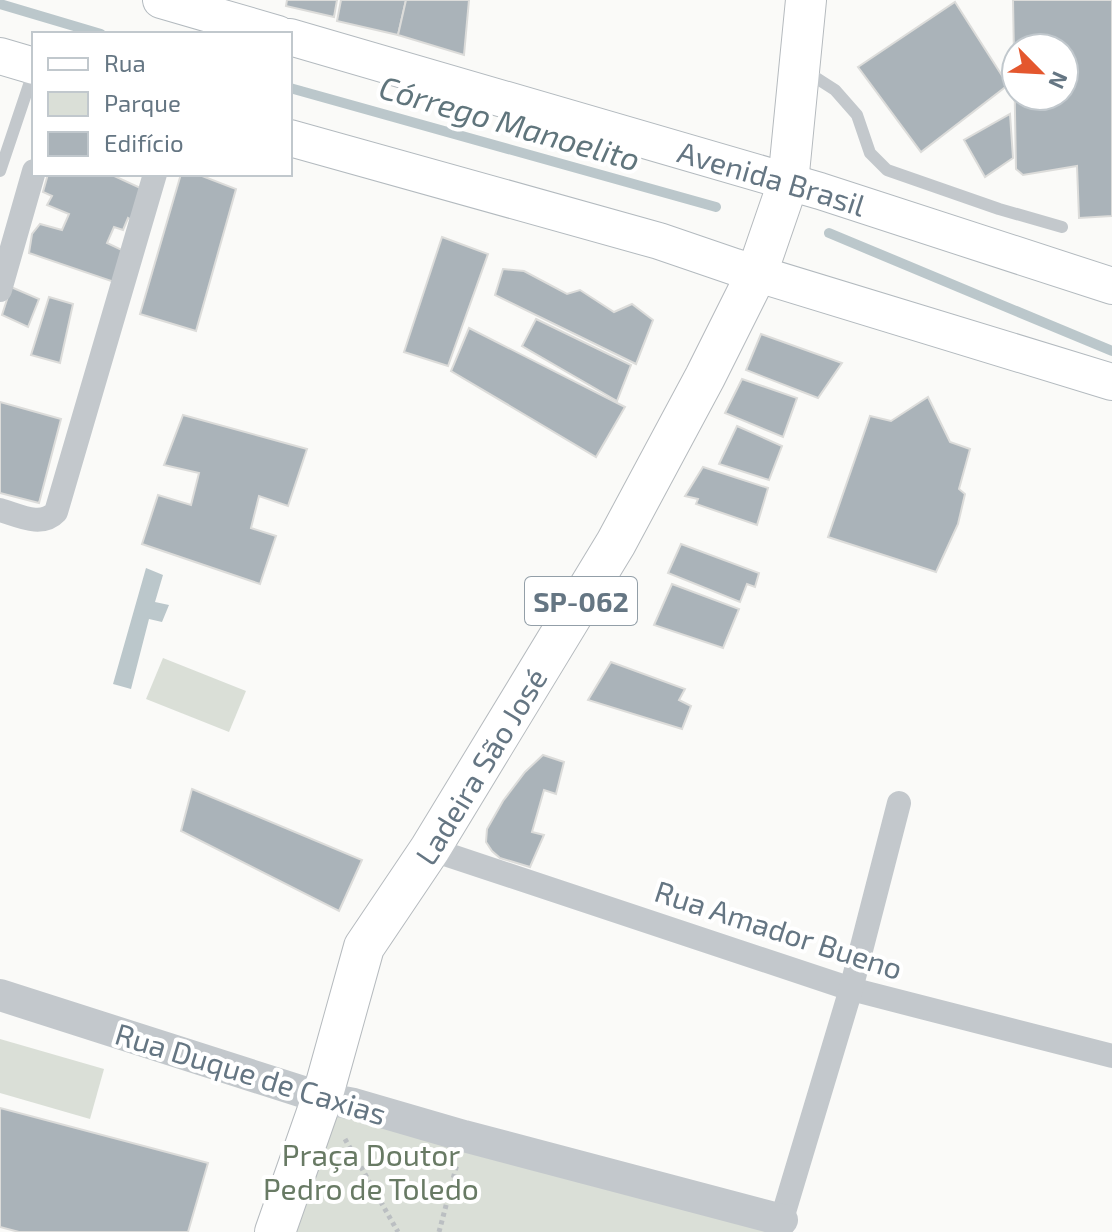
<svg xmlns="http://www.w3.org/2000/svg" width="1112" height="1232" viewBox="0 0 1112 1232" font-family="'Exo 2',sans-serif">
  <rect width="100%" height="100%" fill="#fafaf8"/>
  <g fill="#dadfd7">
    <path d="M 163,658 L 246,691 L 229,732 L 146,699 Z"/>
    <path d="M 0,1039 L 104,1069 L 90,1119 L 0,1093 Z"/>
    <path d="M 330,1097 L 776,1232 L 290,1232 Z"/>
  </g>
  <path fill="#bbc7cb" d="M 146,568 L 163,575 L 155,602 L 169,605 L 162,622 L 149,619 L 131,689 L 113,684 Z"/>
  <g fill="none" stroke-linecap="round" stroke-linejoin="round">
    <g stroke="#bbc7cb" stroke-width="10">
      <path d="M 0,4 L 101,34"/>
      <path d="M 290,88 L 716,207"/>
      <path d="M 829,233 L 1112,351"/>
    </g>
  </g>
  <g fill="#aab3b9" stroke="#dcdcda" stroke-width="2" fill-rule="evenodd">
    <path d="M 287,0 L 337,0 L 334,17 L 286,6 Z"/>
    <path d="M 341,0 L 406,0 L 398,35 L 337,21 Z"/>
    <path d="M 406,0 L 469,0 L 464,55 L 398,35 Z"/>
    <path d="M 1013,0 L 1112,0 L 1112,216 L 1079,218 L 1077,166 L 1023,175 L 1016,169 ZM 1016,48 L 1064,48 L 1064,96 L 1016,96 Z"/>
    <path d="M 955,2 L 1008,85 L 921,152 L 858,67 Z"/>
    <path d="M 1010,114 L 1013,158 L 985,177 L 964,140 Z"/>
    <path d="M 48,174 L 110,174 L 147,191 L 135,222 L 128,218 L 123,230 L 114,227 L 107,243 L 122,250 L 117,283 L 29,253 L 32,234 L 40,224 L 62,230 L 69,214 L 47,205 L 52,196 L 43,192 Z"/>
    <path d="M 181,174 L 197,174 L 236,189 L 196,331 L 140,314 Z"/>
    <path d="M 442,237 L 488,254 L 448,366 L 404,352 Z"/>
    <path d="M 503,269 L 524,271 L 567,294 L 580,290 L 614,312 L 632,304 L 653,320 L 636,364 L 495,295 Z"/>
    <path d="M 11,287 L 39,299 L 28,327 L 2,315 Z"/>
    <path d="M 49,297 L 73,304 L 60,363 L 31,355 Z"/>
    <path d="M 536,319 L 631,365 L 617,401 L 522,346 Z"/>
    <path d="M 469,328 L 625,407 L 596,457 L 451,371 Z"/>
    <path d="M 761,334 L 842,363 L 818,398 L 746,370 Z"/>
    <path d="M 742,379 L 797,398 L 783,437 L 725,413 Z"/>
    <path d="M 928,397 L 950,442 L 970,449 L 959,489 L 965,494 L 958,524 L 936,572 L 828,537 L 870,416 L 891,421 Z"/>
    <path d="M 0,402 L 61,419 L 39,503 L 0,493 Z"/>
    <path d="M 183,415 L 307,449 L 288,506 L 259,496 L 251,528 L 276,536 L 260,584 L 142,544 L 158,495 L 191,505 L 199,473 L 164,465 Z"/>
    <path d="M 737,426 L 782,446 L 769,480 L 719,464 Z"/>
    <path d="M 703,467 L 768,488 L 757,525 L 696,504 L 698,499 L 685,496 Z"/>
    <path d="M 681,544 L 759,573 L 755,587 L 747,584 L 740,602 L 668,573 Z"/>
    <path d="M 672,584 L 739,609 L 723,648 L 654,625 Z"/>
    <path d="M 611,662 L 685,689 L 679,700 L 691,706 L 682,729 L 588,700 Z"/>
    <path d="M 543,755 L 564,762 L 556,794 L 544,790 L 532,832 L 544,835 L 530,867 L 500,858 L 492,851 L 486,842 L 487,829 L 503,801 L 525,772 Z"/>
    <path d="M 192,789 L 362,860 L 339,911 L 181,831 Z"/>
    <path d="M 0,1108 L 208,1163 L 188,1232 L 19,1232 L 0,1227 Z"/>
  </g>
  <g fill="none" stroke-linecap="round" stroke-linejoin="round">
    <g stroke="#b3babf" stroke-width="38">
      <g id="secondary">
        <path d="M 161,0 L 278,34"/>
        <path id="s1" d="M 290,37 L 820,191 L 1112,286"/>
        <path d="M 0,56 L 34,66"/>
        <path d="M 290,138 L 659,241 L 735,267 L 1112,382"/>
      </g>
    </g>
    <g stroke="#b5babe" stroke-width="42">
      <g id="primary">
        <path id="s2" d="M 275,1232 L 322,1098 L 364,947 L 430,849 L 616,543 L 705,377 L 757,273 L 788,183 L 806,0"/>
      </g>
    </g>
    <g stroke="#bbbfc2" stroke-width="5" stroke-dasharray="4 4" stroke-linecap="butt">
      <path d="M 345,1139 L 398,1232"/>
      <path d="M 439,1232 L 457,1164"/>
    </g>
    <g stroke="#c3c8cc" stroke-width="12">
      <path d="M 807,72 L 835,90 L 857,115 L 870,153 L 887,170 L 999,209 L 1062,227"/>
      <path d="M 0,171 L 34,70"/>
    </g>
    <g stroke="#c3c8cc" stroke-width="24">
      <path d="M 0,290 L 34,171"/>
      <path d="M 0,510 C 18,515 41,528 56,512 L 155,174"/>
      <path d="M 430,849 L 851,989 L 1112,1056"/>
      <path d="M 778,1232 L 851,989 L 899,803"/>
    </g>
    <path stroke="#c3c8cc" stroke-width="32" d="M 0,995 L 322,1098 L 354,1104 L 464,1136 L 782,1220"/>
    <use href="#secondary" stroke="#fff" stroke-width="36"/>
    <use href="#primary" stroke="#fff" stroke-width="40"/>
  </g>
  <g text-anchor="middle" dominant-baseline="central" stroke-width="8" stroke-linejoin="round" paint-order="stroke">
    <rect fill="#fff" stroke="#939fa8" stroke-width="2" x="525" y="577" width="112" height="48" rx="6"/>
    <g font-size="28" font-weight="bold" fill="#657683">
      <text x="581" y="601">SP-062</text>
    </g>
    <g font-size="30" fill="#657683" stroke="#fff">
      <text stroke="none"><textPath href="#s1" startOffset="502">Avenida Brasil</textPath></text>
      <text stroke="none"><textPath href="#s2" startOffset="514">Ladeira São José</textPath></text>
      <text transform="translate(779 929) rotate(18)">Rua Amador Bueno</text>
      <text transform="translate(251 1073) rotate(17)">Rua Duque de Caxias</text>
    </g>
    <g font-size="30" fill="#687a64" stroke="#fff">
      <text x="371" y="1154">Praça Doutor<tspan x="371" dy="34">Pedro de Toledo</tspan></text>
    </g>
    <g font-size="32" font-style="italic" fill="#60757c" stroke="#fff">
      <text transform="translate(510 122) rotate(16)">Córrego Manoelito</text>
    </g>
  </g>
  <rect x="32" y="32" width="260" height="144" fill="#ffffff" stroke="#c1c8cd" stroke-width="2"/>
  <rect x="48" y="58" width="40" height="12" fill="#ffffff" stroke="#c1c8cd" stroke-width="2"/>
  <text x="104" y="72" font-size="24" fill="#657683">Rua</text>
  <rect x="48" y="92" width="40" height="24" fill="#dadfd7" stroke="#c1c8cd" stroke-width="2"/>
  <text x="104" y="112" font-size="24" fill="#657683">Parque</text>
  <rect x="48" y="132" width="40" height="24" fill="#aab3b9" stroke="#c1c8cd" stroke-width="2"/>
  <text x="104" y="152" font-size="24" fill="#657683">Edifício</text>
  <g transform="translate(1040 72) rotate(114)"><circle r="38" fill="#ffffff" stroke="#c1c8cd" stroke-width="2"/>
  <path d="M0-6L14 30L0 20L-14 30Z" fill="#e4572e"/>
  <text y="-12" font-size="22" font-weight="bold" text-anchor="middle" fill="#657683">N</text>
  </g>
</svg>
